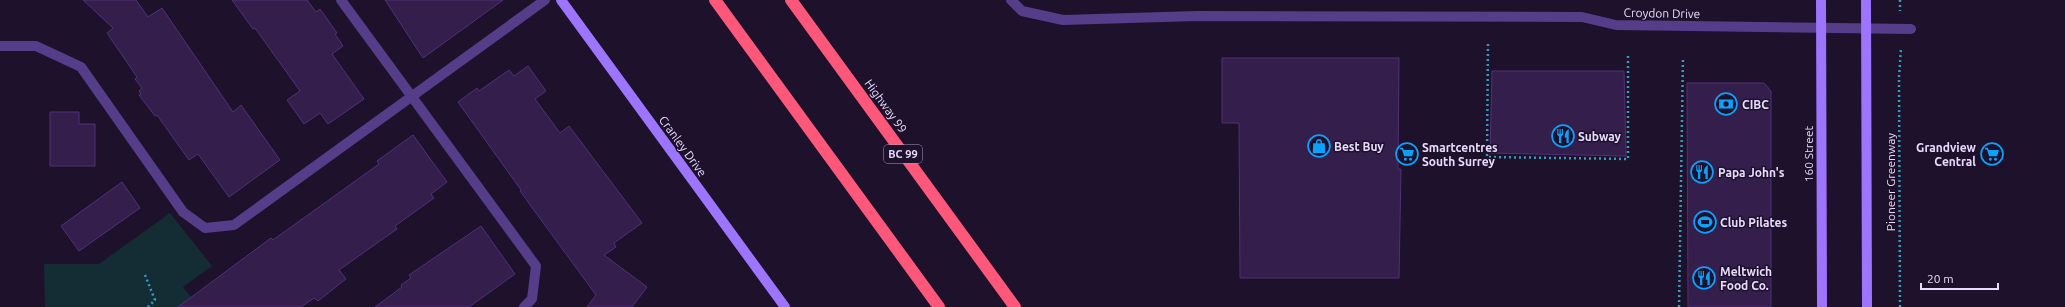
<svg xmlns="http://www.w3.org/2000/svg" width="2065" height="307" viewBox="0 0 2065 307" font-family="Ubuntu,sans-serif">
  <rect width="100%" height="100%" fill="#1d112b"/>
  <path fill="#142d35" d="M 170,213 L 212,266 L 183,287 L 199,307 L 45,307 L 44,264 L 99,264 Z"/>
  <g fill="#341e4b" stroke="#523077">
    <path d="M 83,0 L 136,0 L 148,17 L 162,8 L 233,112 L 241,105 L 280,160 L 229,197 L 198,154 L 189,160 L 157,115 L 155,116 L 139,95 L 141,94 L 139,91 L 142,88 L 135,79 L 137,77 L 107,33 L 113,28 Z"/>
    <path d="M 232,0 L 307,0 L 316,12 L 320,9 L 337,33 L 335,34 L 343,46 L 332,54 L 364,99 L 328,124 L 320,113 L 304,124 L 287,100 L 300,91 L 255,28 L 253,29 Z"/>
    <path d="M 385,0 L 503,0 L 423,58 Z"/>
    <path d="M 1222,58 L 1399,58 L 1398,169 L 1401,169 L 1399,278 L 1240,278 L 1239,123 L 1222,123 Z"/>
    <path d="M 528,66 L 546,91 L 535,99 L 560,133 L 569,126 L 642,223 L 614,243 L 616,247 L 604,255 L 647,287 L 632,307 L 587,307 L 596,295 L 520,191 L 521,190 L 458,102 L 477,88 L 479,91 L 509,70 L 514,76 Z"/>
    <path d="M 1492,71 L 1624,71 L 1626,156 L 1490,153 Z"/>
    <path d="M 1687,83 L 1764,83 L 1771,91 L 1771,307 L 1688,307 Z"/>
    <path d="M 50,112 L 79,112 L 79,124 L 95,124 L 95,166 L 50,166 Z"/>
    <path d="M 413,135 L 447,182 L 431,194 L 434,198 L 395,226 L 397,229 L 339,270 L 346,279 L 318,301 L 314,298 L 301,307 L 178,307 L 271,238 L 273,240 L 379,164 L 377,161 Z"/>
    <path d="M 122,182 L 140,208 L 79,251 L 61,226 Z"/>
    <path d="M 481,226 L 515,274 L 469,307 L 375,307 L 402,287 L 401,285 L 411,278 L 409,275 Z"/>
  </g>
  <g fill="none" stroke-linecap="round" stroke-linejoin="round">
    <g stroke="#329ebc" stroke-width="2.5" stroke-dasharray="2 3" stroke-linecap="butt">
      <path d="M 1900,0 L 1900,11"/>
      <path d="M 1488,44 L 1487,157 L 1628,159 L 1628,56"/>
      <path d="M 145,275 L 155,300 L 148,307"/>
      <path d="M 1679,307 L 1683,57"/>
      <path d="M 1900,307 L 1899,77 L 1901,48"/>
    </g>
    <g stroke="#553d89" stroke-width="10">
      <path d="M 341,0 L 536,266 L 532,299 L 524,307"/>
      <path d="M 0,46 L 36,46 L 81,67 L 183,212 L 205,228 L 234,225 L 545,0"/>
    </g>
    <path stroke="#553d89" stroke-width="10" d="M 1011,0 L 1022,11 L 1063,20 L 1197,16 L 1582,17 L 1616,25 L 1911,29"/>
    <g stroke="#9d74fd" stroke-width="10">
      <path d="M 561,0 L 785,307"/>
      <path d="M 1821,0 L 1822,307"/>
      <path d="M 1866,0 L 1867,307"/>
    </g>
    <g stroke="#fd587a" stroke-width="12">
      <path d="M 715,0 L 939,307"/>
      <path d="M 791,0 L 1015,307"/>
    </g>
  </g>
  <defs>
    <g id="bank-ring" transform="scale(1.15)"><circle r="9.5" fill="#1d112b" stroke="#0aa1fc" stroke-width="1.5"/><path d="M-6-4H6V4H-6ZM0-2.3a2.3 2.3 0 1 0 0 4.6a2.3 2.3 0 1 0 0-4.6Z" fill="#0aa1fc"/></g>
    <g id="restaurant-ring" transform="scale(1.15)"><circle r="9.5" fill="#1d112b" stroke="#0aa1fc" stroke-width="1.5"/><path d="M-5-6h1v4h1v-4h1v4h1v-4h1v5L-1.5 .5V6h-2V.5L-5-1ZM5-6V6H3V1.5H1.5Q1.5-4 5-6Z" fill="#0aa1fc"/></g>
    <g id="shop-ring" transform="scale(1.15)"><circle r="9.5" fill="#1d112b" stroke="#0aa1fc" stroke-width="1.5"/><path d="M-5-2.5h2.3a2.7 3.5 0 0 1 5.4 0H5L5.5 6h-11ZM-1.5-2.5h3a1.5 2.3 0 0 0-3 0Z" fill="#0aa1fc"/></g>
    <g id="supermarket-ring" transform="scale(1.15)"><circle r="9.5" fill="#1d112b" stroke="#0aa1fc" stroke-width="1.5"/><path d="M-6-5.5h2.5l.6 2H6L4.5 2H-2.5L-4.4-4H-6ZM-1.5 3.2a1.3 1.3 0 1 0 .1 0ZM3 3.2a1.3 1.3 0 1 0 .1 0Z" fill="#0aa1fc"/></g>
    <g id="stadium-ring" transform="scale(1.15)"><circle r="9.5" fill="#1d112b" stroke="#0aa1fc" stroke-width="1.5"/><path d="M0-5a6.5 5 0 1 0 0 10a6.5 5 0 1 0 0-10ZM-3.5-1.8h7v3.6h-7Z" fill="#0aa1fc"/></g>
  </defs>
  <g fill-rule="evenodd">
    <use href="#bank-ring" x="1726" y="104"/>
    <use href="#restaurant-ring" x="1563" y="136"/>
    <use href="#shop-ring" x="1319" y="146"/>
    <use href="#supermarket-ring" x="1407" y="154"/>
    <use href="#supermarket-ring" x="1992" y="154"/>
    <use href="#restaurant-ring" x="1702" y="172"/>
    <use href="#stadium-ring" x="1705" y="222"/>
    <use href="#restaurant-ring" x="1704" y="278"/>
  </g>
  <g text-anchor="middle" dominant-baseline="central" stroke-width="3" stroke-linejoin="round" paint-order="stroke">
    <rect fill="#1d112b" stroke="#ac9ebf" stroke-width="1" x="884" y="145" width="38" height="18" rx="3"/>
    <g font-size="11" font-weight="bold" fill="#e9dbfe">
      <text x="903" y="154">BC 99</text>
    </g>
    <g font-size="12" fill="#e9dbfe" stroke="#1d112b">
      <text transform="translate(1662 13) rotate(1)">Croydon Drive</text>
      <text transform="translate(886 106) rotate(54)">Highway 99</text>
      <text transform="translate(683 146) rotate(54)">Cranley Drive</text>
      <text transform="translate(1808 154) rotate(-90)">160 Street</text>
      <text transform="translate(1890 182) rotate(-90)">Pioneer Greenway</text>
    </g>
    <g font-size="12" font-weight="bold" fill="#e9dbfe" stroke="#1d112b" text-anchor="start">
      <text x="1742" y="104">CIBC</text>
      <text x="1578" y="136">Subway</text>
      <text x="1334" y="146">Best Buy</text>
      <text x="1422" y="147">Smartcentres<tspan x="1422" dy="14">South Surrey</tspan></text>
      <text x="1976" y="147" text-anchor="end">Grandview<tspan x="1976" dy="14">Central</tspan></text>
      <text x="1718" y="172">Papa John's</text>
      <text x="1720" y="222">Club Pilates</text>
      <text x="1720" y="271">Meltwich<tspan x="1720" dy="14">Food Co.</tspan></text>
    </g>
  </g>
  <path d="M1921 283v6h77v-6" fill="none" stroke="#e9dbfe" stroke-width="2"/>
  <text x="1927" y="283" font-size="12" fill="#e9dbfe" stroke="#1d112b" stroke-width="3" paint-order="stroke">20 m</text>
</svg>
